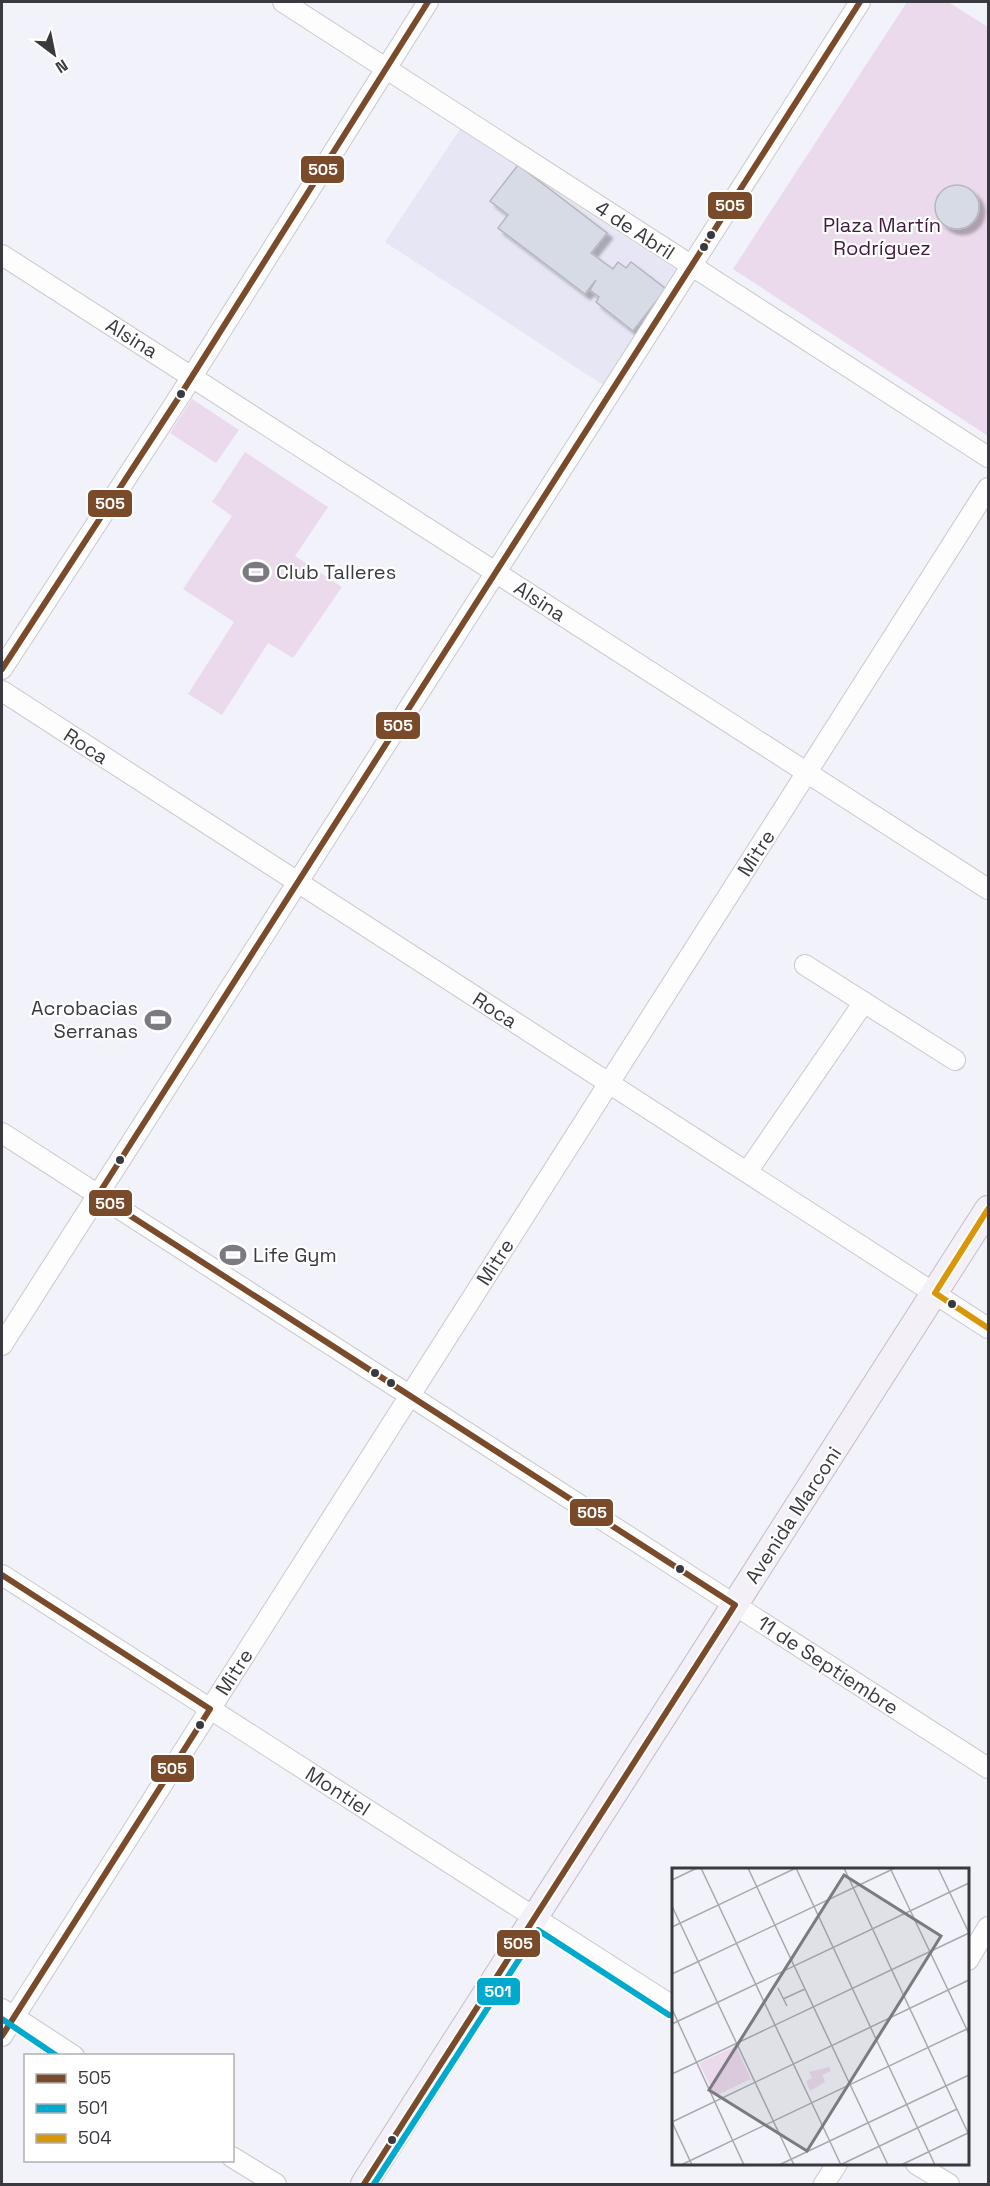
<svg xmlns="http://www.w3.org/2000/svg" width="990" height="2186" viewBox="0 0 990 2186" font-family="'Space Grotesk',sans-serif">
  <defs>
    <filter id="shadow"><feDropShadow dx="5.5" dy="5.5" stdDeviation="1.5" flood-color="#0004"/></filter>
  </defs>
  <rect width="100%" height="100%" fill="#f2f2fa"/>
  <path fill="#e6e6f5" d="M 460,129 L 681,273 L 606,387 L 385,242 Z"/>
  <g fill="#eadaeb">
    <path d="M 907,2 L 948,2 L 988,27 L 988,436 L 733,269 Z"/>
    <path d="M 192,399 L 239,430 L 216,463 L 170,433 Z"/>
    <path d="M 245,452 L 328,507 L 295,556 L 342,587 L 293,658 L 268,643 L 222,715 L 188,694 L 234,622 L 183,589 L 232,516 L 212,502 Z"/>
  </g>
  <g fill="#d7dbe5" stroke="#b6b7bd" stroke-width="1.5" filter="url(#shadow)">
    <path d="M 518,165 L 607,233 L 591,253 L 613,269 L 618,262 L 626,268 L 631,262 L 666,289 L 633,331 L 596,302 L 599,297 L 590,290 L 596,280 L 585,294 L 498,228 L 508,215 L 490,201 Z"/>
    <circle cx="957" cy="207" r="22"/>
  </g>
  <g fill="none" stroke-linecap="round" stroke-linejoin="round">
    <g stroke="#c8c8ce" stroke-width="22">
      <g id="minor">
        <path d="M 283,2 L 988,457"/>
        <path d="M 2,255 L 988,889"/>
        <path d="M 2,669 L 181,394 L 428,2"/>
        <path d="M 2,691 L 988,1328"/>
        <path d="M 805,965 L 955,1060"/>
        <path d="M 2,1133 L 988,1768"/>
        <path d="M 747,1172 L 864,1002"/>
        <path d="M 2,1345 L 860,2"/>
        <path d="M 2,1575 L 674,2007"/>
        <path d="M 968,1960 L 988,1927"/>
        <path d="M 2,2009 L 74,2056"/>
        <path d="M 2,2036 L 988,488"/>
        <path d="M 232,2157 L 276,2184"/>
        <path d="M 916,2164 L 949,2184"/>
        <path d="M 824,2184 L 837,2164"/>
      </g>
    </g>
    <g stroke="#c2bdca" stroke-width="28">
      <path id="major" d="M 364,2184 L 988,1209"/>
    </g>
    <use href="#minor" stroke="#fdfdfe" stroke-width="20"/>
    <use href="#major" stroke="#f3f0f7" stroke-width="26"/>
    <g stroke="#fff" stroke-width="10">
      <g id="bus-1">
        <path d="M 2,669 L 181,394 L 428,2"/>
        <path d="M 2,1575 L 210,1709 L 2,2036"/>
        <path d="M 364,2184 L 735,1605 L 98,1195 L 860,2"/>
      </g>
    </g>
    <g stroke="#fff" stroke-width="10">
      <g id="bus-2">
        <path d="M 2,2019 L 57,2056"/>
        <path d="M 374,2184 L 538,1930 L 669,2015"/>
      </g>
    </g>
    <g stroke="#fff" stroke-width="10">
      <path id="bus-3" d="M 988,1209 L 935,1293 L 988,1328"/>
    </g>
    <use href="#bus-1" stroke="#7a4b2a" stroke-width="6"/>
    <use href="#bus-2" stroke="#00a9ce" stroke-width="6"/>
    <use href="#bus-3" stroke="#da9609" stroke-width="6"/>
  </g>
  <defs>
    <g id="stadium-bare" transform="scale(2.07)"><path d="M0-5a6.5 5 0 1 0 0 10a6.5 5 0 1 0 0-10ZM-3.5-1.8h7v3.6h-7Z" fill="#7a7a80" stroke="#fff" stroke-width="2.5" paint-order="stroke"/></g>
  </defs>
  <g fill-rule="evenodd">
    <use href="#stadium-bare" x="256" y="572"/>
    <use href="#stadium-bare" x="158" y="1020"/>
    <use href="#stadium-bare" x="233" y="1255"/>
  </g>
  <g fill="#39393f" stroke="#fff" stroke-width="2">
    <circle cx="711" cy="235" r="5"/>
    <circle cx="704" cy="247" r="5"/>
    <circle cx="181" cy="394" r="5"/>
    <circle cx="120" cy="1160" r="5"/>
    <circle cx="952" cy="1304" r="5"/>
    <circle cx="375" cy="1373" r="5"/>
    <circle cx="391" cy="1383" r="5"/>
    <circle cx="680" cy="1569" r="5"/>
    <circle cx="200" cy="1725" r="5"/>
    <circle cx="392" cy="2140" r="5"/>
  </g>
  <g text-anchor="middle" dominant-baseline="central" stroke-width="4.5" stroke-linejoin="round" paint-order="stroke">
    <g font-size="20" fill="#41183e" stroke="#fff">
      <text x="882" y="225">Plaza Martín<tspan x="882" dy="23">Rodríguez</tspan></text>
    </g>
    <g font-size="20" fill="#39393f" stroke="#fff">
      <text transform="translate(635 230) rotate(33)">4 de Abril</text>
      <text transform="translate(132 338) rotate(32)">Alsina</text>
      <text transform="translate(540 601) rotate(33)">Alsina</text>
      <text transform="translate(86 746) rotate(33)">Roca</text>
      <text transform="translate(756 853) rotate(-57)">Mitre</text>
      <text transform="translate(495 1010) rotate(33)">Roca</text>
      <text transform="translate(495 1262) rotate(-57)">Mitre</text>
      <text transform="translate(793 1515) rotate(-57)">Avenida Marconi</text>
      <text transform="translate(828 1665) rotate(33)">11 de Septiembre</text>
      <text transform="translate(234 1672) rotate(-57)">Mitre</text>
      <text transform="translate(338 1791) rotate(33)">Montiel</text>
    </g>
    <g font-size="20" fill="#39393f" stroke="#fff" text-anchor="start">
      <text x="276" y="572">Club Talleres</text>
      <text x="138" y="1008" text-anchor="end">Acrobacias<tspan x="138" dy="23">Serranas</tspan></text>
      <text x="253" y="1255">Life Gym</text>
    </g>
  </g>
  <g transform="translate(672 1868)">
    <rect width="297" height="297" fill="#f2f2fa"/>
    <path d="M 64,178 L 79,211 L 43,228 L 27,195 ZM 157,199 L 159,203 L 150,207 L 153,214 L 138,223 L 134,213 L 140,210 L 137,204 Z" fill="#eadaeb"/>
    <path fill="none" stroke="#a8a8af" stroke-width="1.5" d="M 29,0 L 169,297M 76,0 L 216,297M 124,0 L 263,297M 172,0 L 297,267M 266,0 L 297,65M 219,2 L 297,166M 0,12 L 25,0M 0,38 L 122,297M 0,59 L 124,0M 0,106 L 223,0M 106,120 L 115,138M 111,131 L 133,121M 0,141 L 72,297M 0,156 L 297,15M 0,206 L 297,65M 0,254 L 297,112M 0,254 L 20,297M 9,297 L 297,160M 107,297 L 297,207M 168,297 L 285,241M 229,297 L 296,265"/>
    <path fill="#7a7a80" fill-opacity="0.15" stroke="#7a7a80" stroke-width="3" d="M 172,7 L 269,68 L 135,283 L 37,222 Z"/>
    <rect width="297" height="297" fill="none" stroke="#39393f" stroke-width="3"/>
  </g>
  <g stroke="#fff" stroke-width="2">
    <rect x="300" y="155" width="45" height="29" rx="6" fill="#7a4b2a"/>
    <rect x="707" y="191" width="46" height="29" rx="6" fill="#7a4b2a"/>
    <rect x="87" y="489" width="46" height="29" rx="6" fill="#7a4b2a"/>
    <rect x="375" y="711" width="46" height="29" rx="6" fill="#7a4b2a"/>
    <rect x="88" y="1189" width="45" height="28" rx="6" fill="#7a4b2a"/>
    <rect x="569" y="1498" width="45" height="29" rx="6" fill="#7a4b2a"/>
    <rect x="150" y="1754" width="45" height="29" rx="6" fill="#7a4b2a"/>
    <rect x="496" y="1929" width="45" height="29" rx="6" fill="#7a4b2a"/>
    <rect x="476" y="1977" width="45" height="29" rx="6" fill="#00a9ce"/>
  </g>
  <g font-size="16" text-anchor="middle" font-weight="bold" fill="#fff">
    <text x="323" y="175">505</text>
    <text x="730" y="211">505</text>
    <text x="110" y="509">505</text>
    <text x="398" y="731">505</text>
    <text x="110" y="1209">505</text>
    <text x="592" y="1518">505</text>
    <text x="172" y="1774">505</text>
    <text x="518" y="1949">505</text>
    <text x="498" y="1997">501</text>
  </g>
  <rect width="990" height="2186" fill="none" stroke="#39393f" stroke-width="6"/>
  <rect x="24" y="2054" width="210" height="108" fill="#ffffff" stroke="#b0b0b2" stroke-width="1.5"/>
  <rect x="36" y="2074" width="30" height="9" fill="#7a4b2a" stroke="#b0b0b2" stroke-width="1.5"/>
  <text x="78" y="2084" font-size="18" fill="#39393f">505</text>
  <rect x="36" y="2104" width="30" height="9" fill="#00a9ce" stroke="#b0b0b2" stroke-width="1.5"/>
  <text x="78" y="2114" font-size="18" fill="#39393f">501</text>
  <rect x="36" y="2134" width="30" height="9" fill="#da9609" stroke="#b0b0b2" stroke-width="1.5"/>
  <text x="78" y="2144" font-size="18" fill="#39393f">504</text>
  <g transform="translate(54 54) rotate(148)" stroke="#ffffff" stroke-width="4.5" paint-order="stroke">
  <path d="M0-4.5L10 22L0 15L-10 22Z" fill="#39393f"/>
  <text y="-9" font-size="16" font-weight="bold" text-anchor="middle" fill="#39393f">N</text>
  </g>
</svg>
